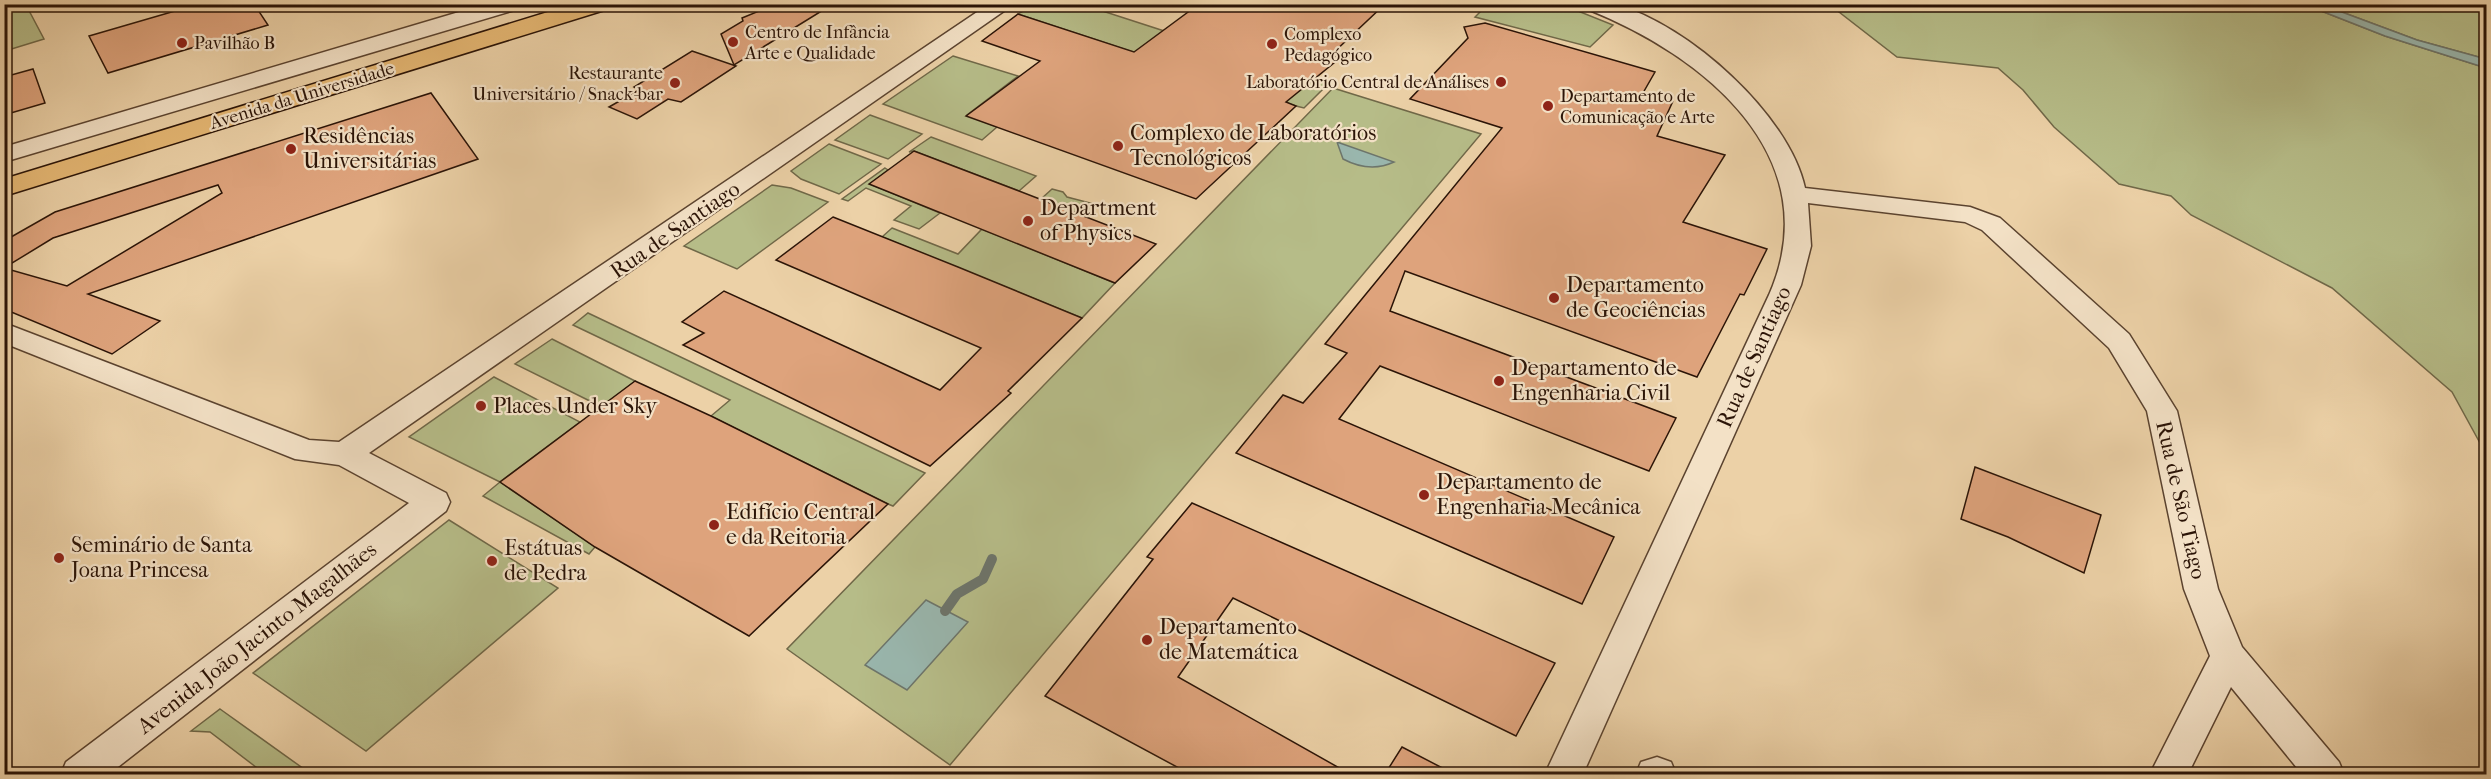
<svg xmlns="http://www.w3.org/2000/svg" width="2491" height="779" viewBox="0 0 2491 779" font-family="'IM FELL French Canon',serif">
  <rect width="100%" height="100%" fill="#ecd1a7"/>
  <filter id="stains"><feTurbulence type="fractalNoise" baseFrequency=".00333" numOctaves="4"/><feColorMatrix values="0 0 0 0 .2 0 0 0 0 .09 0 0 0 0 .02 0 0 0 .5 -.17"/></filter>
  <radialGradient id="worn" r=".72"><stop offset=".6" stop-color="#630" stop-opacity="0"/><stop offset="1" stop-color="#630" stop-opacity=".3"/></radialGradient>
  <g fill="#b6bc88" stroke="#706848" stroke-width="1.5">
    <path d="M 5,4 L 26,5 L 44,39 L 5,51 Z"/>
    <path d="M 1033,5 L 1084,5 L 1328,84 L 1304,108 L 1296,106 L 1018,14 Z"/>
    <path d="M 1487,5 L 1563,5 L 1613,25 L 1590,47 L 1475,17 Z"/>
    <path d="M 1830,5 L 2306,5 L 2385,36 L 2486,68 L 2486,454 L 2452,392 L 2332,288 L 2191,215 L 2171,196 L 2119,184 L 2054,127 L 2023,90 L 1998,68 L 1897,57 Z"/>
    <path d="M 2323,5 L 2486,5 L 2486,59 L 2417,40 Z"/>
    <path d="M 953,56 L 1018,76 L 967,115 L 997,127 L 982,140 L 883,104 Z"/>
    <path d="M 1333,88 L 1481,134 L 950,765 L 787,649 Z"/>
    <path d="M 870,115 L 922,134 L 888,159 L 835,140 Z"/>
    <path d="M 931,137 L 1036,176 L 1019,191 L 914,151 L 909,152 Z"/>
    <path d="M 829,144 L 881,164 L 839,194 L 801,179 L 791,171 Z"/>
    <path d="M 885,168 L 888,170 L 870,184 L 940,213 L 919,229 L 894,220 L 911,206 L 866,188 L 848,201 L 842,199 Z"/>
    <path d="M 772,185 L 791,188 L 828,202 L 737,269 L 684,246 Z"/>
    <path d="M 1052,189 L 1063,192 L 1067,197 L 1098,205 L 1085,216 L 1041,199 Z"/>
    <path d="M 892,228 L 958,254 L 982,229 L 1115,283 L 1082,318 L 882,237 Z"/>
    <path d="M 588,313 L 925,473 L 893,506 L 888,504 L 711,416 L 730,400 L 573,325 Z"/>
    <path d="M 552,339 L 635,381 L 602,407 L 515,364 Z"/>
    <path d="M 494,377 L 580,422 L 500,482 L 595,547 L 589,554 L 483,496 L 500,482 L 409,437 Z"/>
    <path d="M 449,520 L 558,588 L 366,751 L 253,673 Z"/>
    <path d="M 220,709 L 311,774 L 265,774 L 210,732 L 191,731 Z"/>
  </g>
  <g fill="#99b6ad" stroke="#6d756b" stroke-width="1.5">
    <path d="M 2306,5 L 2323,5 L 2417,40 L 2486,59 L 2486,68 L 2385,36 Z"/>
    <path d="M 1337,142 L 1394,162 C 1377,170 1360,168 1343,159 Z"/>
    <path d="M 926,600 L 968,622 L 907,690 L 865,665 Z"/>
  </g>
  <g fill="none" stroke-linecap="round" stroke-linejoin="round">
    <path stroke="#6d756b" stroke-width="10" d="M 945,611 L 957,594 L 983,579 L 992,559"/>
  </g>
  <g fill="#dea37c" stroke="#2b1407" stroke-width="1.5">
    <path d="M 199,4 L 254,4 L 268,25 L 108,73 L 89,36 Z"/>
    <path d="M 776,4 L 833,4 L 734,65 L 721,34 L 743,21 L 742,18 Z"/>
    <path d="M 1199,4 L 1385,4 L 1331,55 L 1340,58 L 1286,102 L 1296,106 L 1196,199 L 966,116 L 1040,61 L 982,41 L 1018,14 L 1134,52 Z"/>
    <path d="M 1485,23 L 1655,72 L 1643,93 L 1673,101 L 1657,136 L 1725,155 L 1683,222 L 1767,249 L 1744,295 L 1740,294 L 1697,377 L 1405,271 L 1390,311 L 1676,418 L 1649,471 L 1380,366 L 1339,419 L 1614,537 L 1582,604 L 1236,453 L 1283,395 L 1303,403 L 1347,353 L 1325,344 L 1502,128 L 1410,99 L 1468,38 L 1464,27 Z"/>
    <path d="M 692,51 L 736,66 L 681,102 L 668,99 L 637,119 L 609,107 L 639,90 L 634,87 Z"/>
    <path d="M 33,69 L 45,103 L 4,115 L 4,77 Z"/>
    <path d="M 431,93 L 478,159 L 88,294 L 160,321 L 112,354 L 4,309 L 4,268 L 67,286 L 222,193 L 218,185 L 53,238 L 4,268 L 4,241 L 55,212 Z"/>
    <path d="M 914,151 L 1019,191 L 1156,244 L 1115,283 L 869,184 Z"/>
    <path d="M 833,217 L 958,267 L 1082,318 L 1008,391 L 1011,393 L 930,466 L 683,345 L 704,333 L 682,322 L 724,291 L 940,390 L 981,348 L 776,260 Z"/>
    <path d="M 635,381 L 711,416 L 888,504 L 749,636 L 595,547 L 500,482 Z"/>
    <path d="M 1975,467 L 2101,515 L 2084,573 L 2008,537 L 1961,519 Z"/>
    <path d="M 1192,503 L 1555,663 L 1516,736 L 1233,598 L 1178,677 L 1350,774 L 1190,774 L 1045,696 L 1153,559 L 1147,557 Z"/>
    <path d="M 1402,747 L 1454,774 L 1385,774 Z"/>
  </g>
  <g fill="none" stroke-linecap="round" stroke-linejoin="round">
    <g stroke="#5b432f" stroke-width="3">
      <g id="minor">
        <path d="M 486,4 L 520,4 L 518,9 L 4,162 L 4,147 Z"/>
        <path d="M 989,4 L 1014,4 L 369,453 L 446,493 L 450,502 L 446,511 L 109,774 L 61,774 L 66,762 L 409,503 L 339,465 L 295,459 L 4,343 L 4,323 L 309,440 L 339,442 Z"/>
        <path d="M 1585,4 C 1595,4 1607,3 1617,5 C 1688,25 1789,114 1805,188 L 1970,207 L 2000,218 L 2129,334 L 2177,411 L 2218,589 L 2242,647 L 2339,762 L 2344,774 L 2302,774 L 2231,687 L 2188,774 L 2150,774 L 2210,656 L 2184,589 L 2147,411 L 2109,348 L 1982,230 L 1965,222 L 1808,203 L 1811,246 L 1801,285 L 1583,774 L 1545,774 L 1769,295 C 1830,156 1703,55 1587,9 Z"/>
        <path d="M 1657,757 L 1671,762 L 1676,774 L 1636,774 L 1641,762 Z"/>
      </g>
    </g>
    <g stroke="#2b1407" stroke-width="3">
      <path id="major" d="M 574,4 L 611,4 L 608,9 L 4,196 L 4,179 Z"/>
    </g>
    <use href="#minor" fill="#f3e1c6" fill-rule="evenodd"/>
    <use href="#major" fill="#e6b874" fill-rule="evenodd"/>
  </g>
  <g fill="#8f2418" stroke="#f3e1c6" stroke-width="2">
    <circle cx="733" cy="42" r="6"/>
    <circle cx="182" cy="43" r="6"/>
    <circle cx="1272" cy="44" r="6"/>
    <circle cx="1501" cy="82" r="6"/>
    <circle cx="675" cy="83" r="6"/>
    <circle cx="1548" cy="106" r="6"/>
    <circle cx="1118" cy="146" r="6"/>
    <circle cx="291" cy="149" r="6"/>
    <circle cx="1028" cy="221" r="6"/>
    <circle cx="1554" cy="298" r="6"/>
    <circle cx="1499" cy="381" r="6"/>
    <circle cx="481" cy="406" r="6"/>
    <circle cx="1424" cy="495" r="6"/>
    <circle cx="714" cy="525" r="6"/>
    <circle cx="59" cy="558" r="6"/>
    <circle cx="492" cy="561" r="6"/>
    <circle cx="1147" cy="640" r="6"/>
  </g>
  <g text-anchor="middle" dominant-baseline="central" stroke-width="4.5" stroke-linejoin="round" paint-order="stroke">
    <g font-size="18" fill="#2b1407" stroke="#f3e1c6" text-anchor="start">
      <text x="745" y="32">Centro de Infância<tspan x="745" dy="21">Arte e Qualidade</tspan></text>
      <text x="1284" y="34">Complexo<tspan x="1284" dy="21">Pedagógico</tspan></text>
      <text x="194" y="43">Pavilhão B</text>
      <text x="663" y="73" text-anchor="end">Restaurante<tspan x="663" dy="21">Universitário / Snack-bar</tspan></text>
      <text x="1489" y="82" text-anchor="end">Laboratório Central de Análises</text>
      <text x="1560" y="96">Departamento de<tspan x="1560" dy="21">Comunicação e Arte</tspan></text>
    </g>
    <g font-size="18" fill="#2b1407" stroke="#f3e1c6">
      <text transform="translate(302 96) rotate(-17)">Avenida da Universidade</text>
    </g>
    <g font-size="22" fill="#2b1407" stroke="#f3e1c6" text-anchor="start">
      <text x="1130" y="133">Complexo de Laboratórios<tspan x="1130" dy="25">Tecnológicos</tspan></text>
      <text x="303" y="136">Residências<tspan x="303" dy="25">Universitárias</tspan></text>
      <text x="1040" y="208">Department<tspan x="1040" dy="25">of Physics</tspan></text>
      <text x="1566" y="285">Departamento<tspan x="1566" dy="25">de Geociências</tspan></text>
      <text x="1511" y="368">Departamento de<tspan x="1511" dy="25">Engenharia Civil</tspan></text>
      <text x="493" y="406">Places Under Sky</text>
      <text x="1436" y="482">Departamento de<tspan x="1436" dy="25">Engenharia Mecânica</tspan></text>
      <text x="726" y="512">Edifício Central<tspan x="726" dy="25">e da Reitoria</tspan></text>
      <text x="71" y="545">Seminário de Santa<tspan x="71" dy="25">Joana Princesa</tspan></text>
      <text x="504" y="548">Estátuas<tspan x="504" dy="25">de Pedra</tspan></text>
      <text x="1159" y="627">Departamento<tspan x="1159" dy="25">de Matemática</tspan></text>
    </g>
    <g font-size="22" fill="#2b1407" stroke="#f3e1c6">
      <text transform="translate(675 230) rotate(-35)">Rua de Santiago</text>
      <text transform="translate(1754 357) rotate(-66)">Rua de Santiago</text>
      <text transform="translate(2181 500) rotate(77)">Rua de São Tiago</text>
      <text transform="translate(257 638) rotate(-38)">Avenida João Jacinto Magalhães</text>
    </g>
  </g>
  <rect width="2491" height="779" fill="none" stroke="#ecd1a7" stroke-width="24"/>
  <rect x="6" y="6" width="2479" height="767" fill="none" stroke="#2b1407" stroke-width="3"/>
  <rect x="12" y="12" width="2467" height="755" fill="none" stroke="#2b1407" stroke-width="1.5"/>
  <rect width="100%" height="100%" filter="url(#stains)"/>
  <rect width="100%" height="100%" fill="url(#worn)"/>
</svg>
